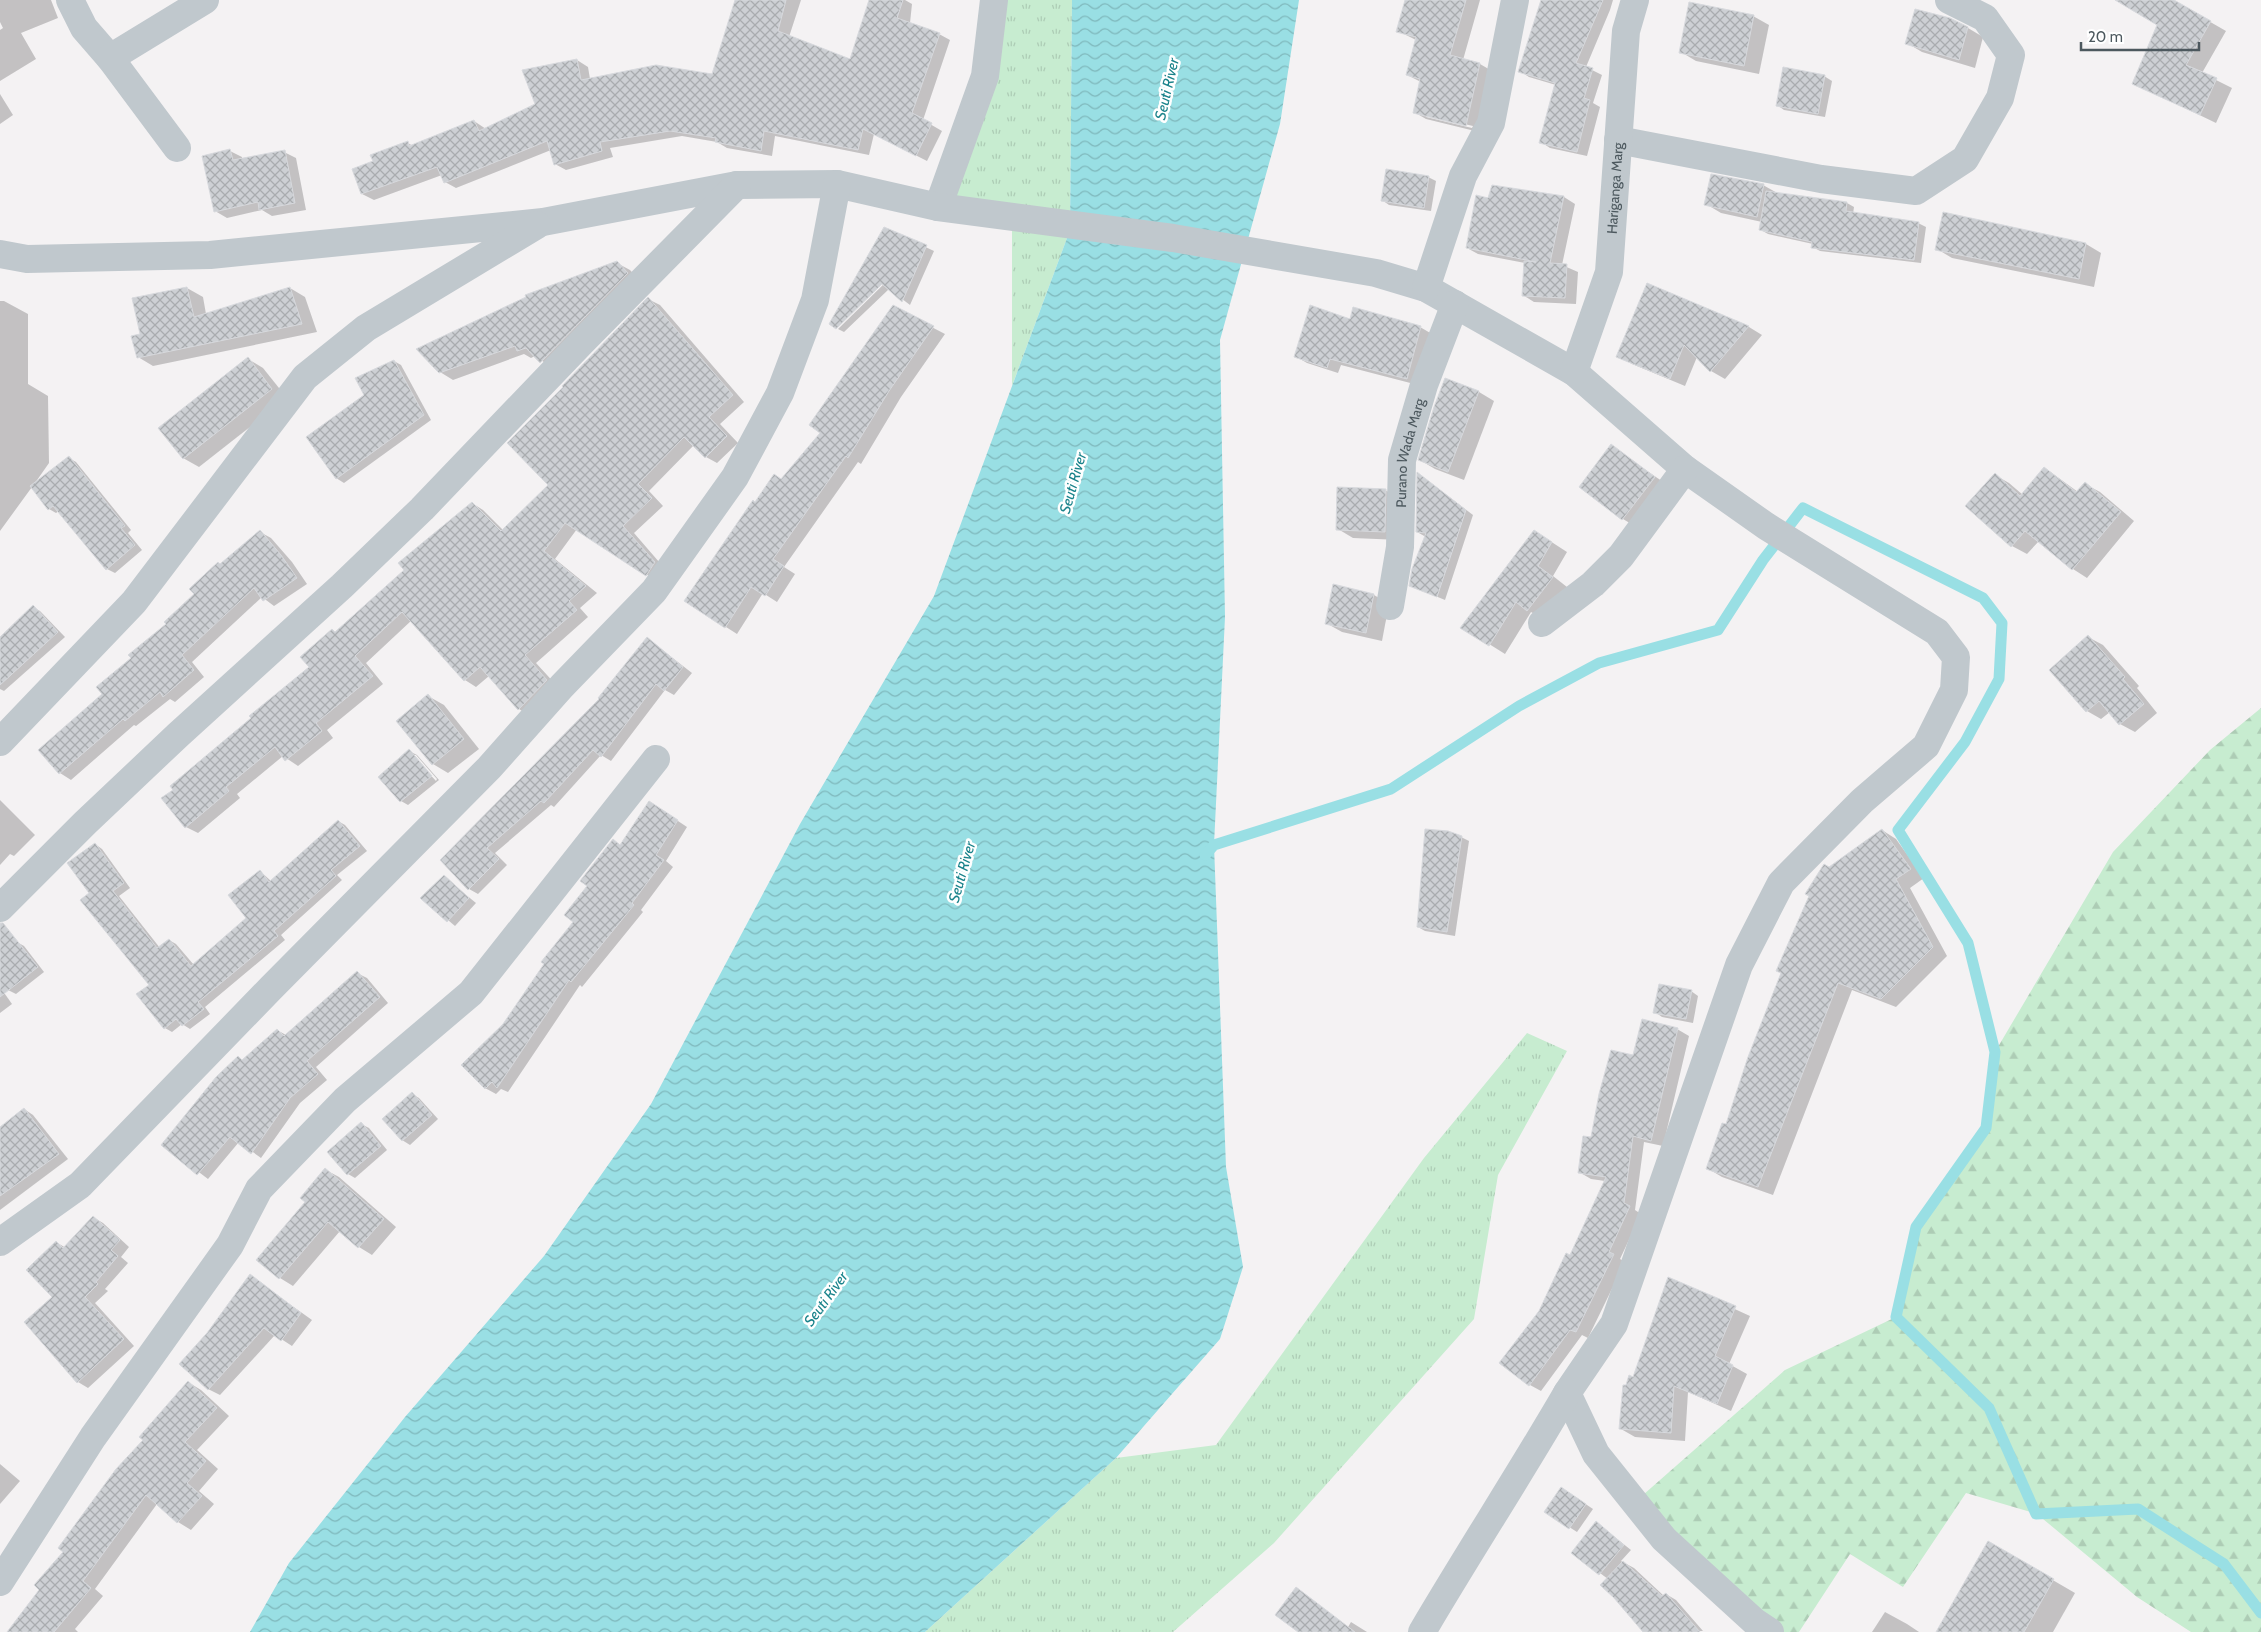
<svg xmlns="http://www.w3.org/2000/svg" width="2261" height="1632" viewBox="0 0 2261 1632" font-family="Cabin,sans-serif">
  <defs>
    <pattern id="grass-tufts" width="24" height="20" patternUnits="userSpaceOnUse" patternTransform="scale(1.25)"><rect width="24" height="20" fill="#c7ecd0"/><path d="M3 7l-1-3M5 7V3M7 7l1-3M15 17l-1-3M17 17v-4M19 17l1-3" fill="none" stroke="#adccb5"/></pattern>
    <pattern id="forest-firs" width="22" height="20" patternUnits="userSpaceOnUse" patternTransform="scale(1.25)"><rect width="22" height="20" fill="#c7ecd0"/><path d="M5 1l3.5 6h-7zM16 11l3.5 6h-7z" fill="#adccb5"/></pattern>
    <pattern id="water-waves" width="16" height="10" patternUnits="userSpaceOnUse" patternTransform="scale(1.25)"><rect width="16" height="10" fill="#99dfe4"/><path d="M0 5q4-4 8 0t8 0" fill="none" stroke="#7fb8bc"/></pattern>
    <pattern id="building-cross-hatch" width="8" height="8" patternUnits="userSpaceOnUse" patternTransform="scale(1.25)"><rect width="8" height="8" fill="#cdd0d4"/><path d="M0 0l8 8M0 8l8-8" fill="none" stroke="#a9acaf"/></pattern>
  </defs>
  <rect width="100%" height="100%" fill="#f4f2f3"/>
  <g fill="url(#grass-tufts)">
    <path d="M 994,0 L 1072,0 L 1070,230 L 1012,386 L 1012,218 L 938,207 Z"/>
    <path d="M 1527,1033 L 1567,1051 L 1498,1175 L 1474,1319 L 1274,1543 L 1173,1632 L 925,1632 L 1116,1458 L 1216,1445 L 1424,1158 Z"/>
  </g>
  <path fill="url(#forest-firs)" d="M 2261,708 L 2261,1632 L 2191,1632 L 2137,1597 L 2037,1514 L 1966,1493 L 1903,1587 L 1850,1554 L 1799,1632 L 1770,1632 L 1635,1502 L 1785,1370 L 1896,1317 L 1916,1227 L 1986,1128 L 1995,1052 L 2113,852 L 2210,750 Z"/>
  <path fill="url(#water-waves)" d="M 1072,0 L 1299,0 L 1280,124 L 1220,340 L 1225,617 L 1214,845 L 1226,1167 L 1243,1267 L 1220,1339 L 1116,1458 L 925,1632 L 250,1632 L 289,1563 L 405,1417 L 544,1256 L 651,1104 L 800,824 L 934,596 L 1070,230 Z"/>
  <g fill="#0003" fill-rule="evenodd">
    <path d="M 0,0 L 51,0 L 58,18 L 21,33 L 36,59 L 0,81 L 0,30 L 3,28 L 0,22 Z"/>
    <path d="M 736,0 L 801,0 L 789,37 L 851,60 L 871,0 L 905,0 L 912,4 L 910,23 L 939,34 L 950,40 L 923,120 L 942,131 L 927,161 L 874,134 L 869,155 L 775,136 L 772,156 L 727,148 L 717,142 L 682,136 L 610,148 L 613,157 L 566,170 L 555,164 L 551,150 L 456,188 L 445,182 L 442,175 L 374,200 L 362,194 L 353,170 L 374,162 L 408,143 L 413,146 L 474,121 L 486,129 L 536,105 L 577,60 L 588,67 L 590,79 L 713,76 Z"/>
    <path d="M 1407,0 L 1480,0 L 1463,60 L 1480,64 L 1492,71 L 1479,132 L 1426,119 L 1414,112 L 1421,82 L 1407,75 L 1416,40 L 1398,31 ZM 1426,115 L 1473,126 L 1472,128 L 1426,117 Z"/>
    <path d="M 1543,0 L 1613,0 L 1610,10 L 1586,67 L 1602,75 L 1593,103 L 1600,107 L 1587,156 L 1550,148 L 1541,142 L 1556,85 L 1529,77 L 1520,71 Z"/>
    <path d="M 2153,0 L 2172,0 L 2226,31 L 2202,73 L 2232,88 L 2216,123 L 2133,83 L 2159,25 Z"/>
    <path d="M 1753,16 L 1769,25 L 1759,74 L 1696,61 L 1681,52 Z"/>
    <path d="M 1968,28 L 1983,37 L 1975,68 L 1922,52 L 1907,43 Z"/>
    <path d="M 1824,76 L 1832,81 L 1825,117 L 1784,110 L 1777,105 Z"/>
    <path d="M 0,94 L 13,115 L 0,124 Z"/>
    <path d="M 230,151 L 242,157 L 242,160 L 284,152 L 296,158 L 306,210 L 272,216 L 262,210 L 227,218 L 215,211 Z"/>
    <path d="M 1428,177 L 1436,181 L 1431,211 L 1389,205 L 1382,200 Z"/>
    <path d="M 1763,185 L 1779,194 L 1847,203 L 1854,207 L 1853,214 L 1918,223 L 1926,227 L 1921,263 L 1820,251 L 1813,247 L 1813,244 L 1768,234 L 1761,230 L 1762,222 L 1721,213 L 1706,204 Z"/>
    <path d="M 1493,187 L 1564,197 L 1575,204 L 1562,265 L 1578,272 L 1576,304 L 1534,302 L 1523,295 L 1525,263 L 1478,254 L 1467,248 Z"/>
    <path d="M 885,228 L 934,251 L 910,305 L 889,289 L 844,332 L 838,329 L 887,281 L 886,279 Z"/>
    <path d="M 2086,244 L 2101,253 L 2094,287 L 1952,258 L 1937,249 Z"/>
    <path d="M 617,263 L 630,270 L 640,281 L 554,369 L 535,356 L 531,358 L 524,354 L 453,380 L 440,372 Z"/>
    <path d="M 1647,285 L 1749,327 L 1762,335 L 1725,379 L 1711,371 L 1697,357 L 1685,386 L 1632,364 L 1618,356 Z"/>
    <path d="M 187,288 L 203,297 L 206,314 L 290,288 L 305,297 L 317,332 L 153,366 L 138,357 L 141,335 Z"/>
    <path d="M 648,299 L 660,305 L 744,402 L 720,424 L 738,443 L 717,463 L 706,457 L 694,445 L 649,491 L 663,506 L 634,533 L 666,570 L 658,582 L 577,529 L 555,559 L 597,593 L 580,608 L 588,617 L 536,663 L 558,687 L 530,716 L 519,709 L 489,676 L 476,687 L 465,680 L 412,620 L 366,663 L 383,684 L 327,730 L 333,738 L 298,766 L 283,756 L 237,794 L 240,798 L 198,833 L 186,827 L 175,790 L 310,668 L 332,630 L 337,633 L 406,571 L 472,503 L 483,510 L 503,530 L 549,485 L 565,387 Z"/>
    <path d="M 0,301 L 4,301 L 28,314 L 28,384 L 48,396 L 49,463 L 35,483 L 69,458 L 76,462 L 131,530 L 128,533 L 142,550 L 115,573 L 107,569 L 59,511 L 56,513 L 49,509 L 32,487 L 0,531 Z"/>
    <path d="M 893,307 L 945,334 L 901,397 L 861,464 L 858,462 L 784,567 L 795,574 L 777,602 L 763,593 L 737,634 L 726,627 L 755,503 L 782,480 L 822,432 Z"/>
    <path d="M 1350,320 L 1420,327 L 1432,334 L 1418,385 L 1341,365 L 1338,373 L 1307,363 L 1295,356 Z"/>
    <path d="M 248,359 L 263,368 L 287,398 L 199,467 L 183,458 Z"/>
    <path d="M 394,361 L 401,365 L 431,420 L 344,483 L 336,478 L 365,395 Z"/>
    <path d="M 1446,379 L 1479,392 L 1494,401 L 1464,480 L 1435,469 L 1420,460 Z"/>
    <path d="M 1611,446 L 1669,486 L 1638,528 L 1623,519 L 1581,487 Z"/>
    <path d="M 2045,468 L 2078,492 L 2085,484 L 2100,492 L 2134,521 L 2087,578 L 2073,569 L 2039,541 L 2027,554 L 2012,546 L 1967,506 L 1995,475 L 2009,483 L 2023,495 Z"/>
    <path d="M 1419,474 L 1473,515 L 1445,600 L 1411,586 L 1426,537 L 1417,532 Z"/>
    <path d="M 1385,490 L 1401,499 L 1400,540 L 1353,538 L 1338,529 Z"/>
    <path d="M 260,532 L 271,538 L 292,562 L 307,584 L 274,606 L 262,597 L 192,662 L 204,677 L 175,702 L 170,699 L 136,726 L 134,725 L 71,780 L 60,773 L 40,750 L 104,694 L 133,659 L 196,594 L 221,565 Z"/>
    <path d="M 1550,541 L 1567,552 L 1553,576 L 1567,587 L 1543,619 L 1531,612 L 1505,654 L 1462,627 Z"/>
    <path d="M 1334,586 L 1374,595 L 1389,604 L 1382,641 L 1342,632 L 1326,623 Z"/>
    <path d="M 33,607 L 40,611 L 65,637 L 4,691 L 0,689 L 0,644 Z"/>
    <path d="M 2088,637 L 2103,645 L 2139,686 L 2137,688 L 2157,713 L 2135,732 L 2120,724 L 2110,712 L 2101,719 L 2087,711 Z"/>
    <path d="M 647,638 L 692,673 L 674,695 L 665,690 L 611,761 L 601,755 L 554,807 L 551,805 L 495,853 L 507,865 L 478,894 L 469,889 L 441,860 L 601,699 Z"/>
    <path d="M 428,696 L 444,705 L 479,749 L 448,773 L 433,764 L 398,721 Z"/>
    <path d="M 409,751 L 417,755 L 439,780 L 408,805 L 401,801 ZM 412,755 L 416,755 L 437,779 L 436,781 Z"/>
    <path d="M 0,800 L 35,835 L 14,856 L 10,854 L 0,865 Z"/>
    <path d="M 660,809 L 687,827 L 666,861 L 673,867 L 641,910 L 643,912 L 582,987 L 580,985 L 508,1092 L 501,1089 L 496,1094 L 485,1088 L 504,1025 L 575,922 L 589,886 L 613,841 L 621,845 Z"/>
    <path d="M 338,821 L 345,825 L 367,851 L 337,875 L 342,880 L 281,935 L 285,940 L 205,1007 L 210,1014 L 190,1029 L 182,1024 L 172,1032 L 165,1028 L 150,985 L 91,893 L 95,844 L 102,849 L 130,888 L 119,896 L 160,948 L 169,940 L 176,944 L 194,965 L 248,919 L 260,871 L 271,881 Z"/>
    <path d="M 1882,830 L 1896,839 L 1924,878 L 1910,888 L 1947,956 L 1896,1007 L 1852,990 L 1773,1195 L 1722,1177 L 1707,1168 L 1727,1126 L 1829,868 Z"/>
    <path d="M 1461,837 L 1469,841 L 1455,936 L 1425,931 L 1418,927 Z"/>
    <path d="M 444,877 L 476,903 L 455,926 L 422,898 Z"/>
    <path d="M 17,942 L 24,946 L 44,972 L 16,994 L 8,990 L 0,979 L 0,955 Z"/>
    <path d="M 357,973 L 367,978 L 388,1003 L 316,1067 L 327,1080 L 300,1103 L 261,1158 L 239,1142 L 208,1179 L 163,1145 L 238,1057 L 244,1061 L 277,1030 L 286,1035 Z"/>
    <path d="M 0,987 L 12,1004 L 0,1013 Z"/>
    <path d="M 1691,991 L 1698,996 L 1693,1023 L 1662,1017 L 1655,1012 Z"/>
    <path d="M 1677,1029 L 1689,1036 L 1663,1146 L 1644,1142 L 1635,1210 L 1641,1214 L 1620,1259 L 1625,1262 L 1588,1338 L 1582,1335 L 1541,1391 L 1530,1385 L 1540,1311 L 1570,1256 L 1605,1181 L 1591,1179 L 1579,1172 L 1592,1138 Z"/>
    <path d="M 412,1094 L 419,1098 L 438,1119 L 410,1145 L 402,1140 Z"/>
    <path d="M 24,1109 L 33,1115 L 68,1159 L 0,1210 L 0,1128 Z"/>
    <path d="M 361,1124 L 369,1128 L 387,1150 L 355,1178 L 348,1174 Z"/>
    <path d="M 326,1170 L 339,1177 L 396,1227 L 372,1255 L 359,1247 L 340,1231 L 293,1286 L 280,1278 L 258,1260 L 307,1202 Z"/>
    <path d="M 93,1217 L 103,1223 L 129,1247 L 121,1257 L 128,1263 L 105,1289 L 108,1291 L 95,1303 L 134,1346 L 88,1388 L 78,1382 L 54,1297 L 56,1242 L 66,1248 Z"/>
    <path d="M 250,1276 L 312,1320 L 292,1346 L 275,1335 L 220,1395 L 208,1389 L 208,1333 Z"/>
    <path d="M 1669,1279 L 1750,1316 L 1729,1364 L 1747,1374 L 1731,1411 L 1688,1392 L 1685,1441 L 1635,1437 L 1621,1429 L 1627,1386 L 1634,1378 Z"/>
    <path d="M 188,1382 L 201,1390 L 229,1416 L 197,1450 L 218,1469 L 199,1491 L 214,1504 L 191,1530 L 178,1522 L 157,1504 L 95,1589 L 103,1596 L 75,1629 L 78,1632 L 8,1632 L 41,1590 L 65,1552 L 144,1440 Z"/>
    <path d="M 0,1464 L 20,1481 L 0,1504 Z"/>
    <path d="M 1569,1493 L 1593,1509 L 1577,1532 L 1546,1512 Z"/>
    <path d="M 1597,1523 L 1631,1550 L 1621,1561 L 1634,1568 L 1664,1596 L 1666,1594 L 1676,1600 L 1703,1631 L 1644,1632 L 1608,1579 L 1573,1553 Z"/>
    <path d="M 1989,1543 L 2075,1593 L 2053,1632 L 1938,1632 Z"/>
    <path d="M 1885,1612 L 1907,1624 L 1919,1632 L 1872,1632 Z"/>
    <path d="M 1351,1622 L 1367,1632 L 1300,1632 L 1348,1627 Z"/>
  </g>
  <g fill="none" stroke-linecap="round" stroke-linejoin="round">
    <path stroke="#99dfe4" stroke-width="11" d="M 1205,855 L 1214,845 L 1391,789 L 1519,706 L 1599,663 L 1718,630 L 1763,560 L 1803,508 L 1983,598 L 2002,623 L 1999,679 L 1965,742 L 1898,830 L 1968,943 L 1995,1052 L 1986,1128 L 1916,1227 L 1896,1317 L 1989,1408 L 2036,1514 L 2138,1509 L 2224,1564 L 2261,1613"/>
  </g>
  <g fill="url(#building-cross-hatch)" stroke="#d7d9dd">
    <path d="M 735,0 L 786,0 L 778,31 L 850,59 L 869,0 L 903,0 L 897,18 L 940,33 L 912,113 L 932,123 L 916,156 L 863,129 L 858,150 L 764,131 L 761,151 L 715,142 L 716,138 L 670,131 L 600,142 L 602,151 L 554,165 L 547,141 L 444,183 L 437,167 L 361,194 L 352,169 L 373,161 L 370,155 L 408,141 L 409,146 L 474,120 L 479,131 L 535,104 L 522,70 L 577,59 L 581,80 L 656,65 L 712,74 Z"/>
    <path d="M 1405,0 L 1466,0 L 1450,55 L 1480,63 L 1466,126 L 1413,113 L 1420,79 L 1406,75 L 1416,37 L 1396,32 Z"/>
    <path d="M 1541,0 L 1603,0 L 1576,63 L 1593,68 L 1584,98 L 1590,100 L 1577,152 L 1539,143 L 1555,83 L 1518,72 Z"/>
    <path d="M 2115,0 L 2174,0 L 2211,21 L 2186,65 L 2217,78 L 2200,115 L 2132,84 L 2157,25 Z"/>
    <path d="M 1689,2 L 1754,15 L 1744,66 L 1679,53 Z"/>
    <path d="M 1915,9 L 1950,18 L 1968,27 L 1959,60 L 1905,44 Z"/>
    <path d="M 1783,67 L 1825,75 L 1818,114 L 1776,106 Z"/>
    <path d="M 230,149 L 233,160 L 285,150 L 295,203 L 259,210 L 258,202 L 214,212 L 202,156 Z"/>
    <path d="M 1386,169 L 1429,176 L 1424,208 L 1381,201 Z"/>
    <path d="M 1711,174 L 1764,184 L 1757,217 L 1704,205 Z"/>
    <path d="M 1492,185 L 1564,196 L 1550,263 L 1567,264 L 1565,298 L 1522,296 L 1524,261 L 1536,262 L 1466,248 L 1476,195 L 1488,198 Z"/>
    <path d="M 1766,191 L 1847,202 L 1846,211 L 1919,222 L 1914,260 L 1811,248 L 1812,242 L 1759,230 Z"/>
    <path d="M 1943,212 L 2086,243 L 2079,279 L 1935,250 Z"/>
    <path d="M 884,227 L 927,245 L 902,302 L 882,284 L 836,329 L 829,324 Z"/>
    <path d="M 617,261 L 628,273 L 540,363 L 526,348 L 517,351 L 515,346 L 439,373 L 416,349 L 526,297 L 525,295 Z"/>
    <path d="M 1647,283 L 1749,326 L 1710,372 L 1684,345 L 1670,379 L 1616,357 Z"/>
    <path d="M 187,287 L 194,317 L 290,287 L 302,324 L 137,358 L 131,336 L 140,334 L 132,298 Z"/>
    <path d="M 648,297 L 733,395 L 709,417 L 727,436 L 705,458 L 684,437 L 638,484 L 652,498 L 623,526 L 655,562 L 646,576 L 565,523 L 544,551 L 586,586 L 569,601 L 577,610 L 525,655 L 547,680 L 518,710 L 480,667 L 464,681 L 402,612 L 355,656 L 373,676 L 316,723 L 322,731 L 285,761 L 275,747 L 226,787 L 229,791 L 185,828 L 161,798 L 173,790 L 170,786 L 251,718 L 249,716 L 309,667 L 300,657 L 332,629 L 335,632 L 404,570 L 398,563 L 472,502 L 501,531 L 548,485 L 507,443 L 563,387 L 562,386 Z"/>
    <path d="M 893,305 L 934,326 L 889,391 L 848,458 L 846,456 L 773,559 L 784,566 L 765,596 L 751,587 L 725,628 L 684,601 L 753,500 L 755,502 L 774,474 L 781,479 L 820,433 L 809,425 Z"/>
    <path d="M 1310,305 L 1350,319 L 1353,307 L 1421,326 L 1407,379 L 1330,359 L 1327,368 L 1294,357 Z"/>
    <path d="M 248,357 L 272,389 L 183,459 L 158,428 Z"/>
    <path d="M 394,360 L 424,415 L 336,479 L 306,437 L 364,395 L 355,378 Z"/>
    <path d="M 1445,378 L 1479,391 L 1448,472 L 1418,460 L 1434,407 Z"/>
    <path d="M 1611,444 L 1655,477 L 1622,520 L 1579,487 Z"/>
    <path d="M 69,456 L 125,526 L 121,528 L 135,545 L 106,570 L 53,506 L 48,510 L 30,486 Z"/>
    <path d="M 2044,467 L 2076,492 L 2085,482 L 2121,512 L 2072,570 L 2025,531 L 2011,547 L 1965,506 L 1995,473 L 2020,496 Z"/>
    <path d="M 1417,472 L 1466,510 L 1437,597 L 1409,586 L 1412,569 L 1426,533 L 1416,532 Z"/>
    <path d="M 1337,487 L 1386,489 L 1385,532 L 1336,530 Z"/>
    <path d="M 260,530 L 281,555 L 297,578 L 263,601 L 254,588 L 182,655 L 194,670 L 163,697 L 160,692 L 125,721 L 123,719 L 59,774 L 38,750 L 102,694 L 96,687 L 131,658 L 128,655 L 166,624 L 164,622 L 194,594 L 189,589 L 218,562 L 220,564 Z"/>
    <path d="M 1534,530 L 1552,542 L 1538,566 L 1553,577 L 1527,611 L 1516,602 L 1489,646 L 1460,628 Z"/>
    <path d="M 1333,584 L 1374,594 L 1366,633 L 1325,624 Z"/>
    <path d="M 33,605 L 58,632 L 0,685 L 0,637 Z"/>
    <path d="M 2088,635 L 2125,677 L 2123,679 L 2144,704 L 2119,725 L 2099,701 L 2086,712 L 2049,670 Z"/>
    <path d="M 647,637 L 683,667 L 664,691 L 656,684 L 601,757 L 593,750 L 544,803 L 541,801 L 487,848 L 499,859 L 468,890 L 440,860 L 599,699 L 598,698 Z"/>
    <path d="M 428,694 L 464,739 L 432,765 L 396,721 Z"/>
    <path d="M 409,749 L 432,776 L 400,802 L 378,777 Z"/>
    <path d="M 649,801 L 678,820 L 656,855 L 664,860 L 632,903 L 634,905 L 571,982 L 569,980 L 497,1088 L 492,1082 L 485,1089 L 461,1065 L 503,1024 L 544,964 L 541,962 L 573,922 L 564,915 L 587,886 L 580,881 L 613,839 L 620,845 Z"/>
    <path d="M 338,820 L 360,846 L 331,870 L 336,876 L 274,931 L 278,936 L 198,1002 L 204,1009 L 182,1026 L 176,1019 L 164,1029 L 136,994 L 149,985 L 80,900 L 89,893 L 67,863 L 95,843 L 124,883 L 113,891 L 157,948 L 169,939 L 191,966 L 246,918 L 228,895 L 260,870 L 269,882 Z"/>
    <path d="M 1425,829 L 1448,831 L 1462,836 L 1447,932 L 1417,927 Z"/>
    <path d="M 1882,829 L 1911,869 L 1896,879 L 1933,947 L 1881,999 L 1838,983 L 1758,1187 L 1706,1169 L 1722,1123 L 1726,1124 L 1748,1057 L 1781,973 L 1776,971 L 1809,896 L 1805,894 L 1824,864 L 1829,867 Z"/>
    <path d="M 444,875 L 469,898 L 447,922 L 420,898 Z"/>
    <path d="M 0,923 L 3,923 L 38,967 L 0,997 Z"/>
    <path d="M 357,971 L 380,997 L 307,1061 L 318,1074 L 290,1098 L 251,1154 L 230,1137 L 197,1175 L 161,1145 L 216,1077 L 238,1056 L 242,1060 L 277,1029 L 284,1036 Z"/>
    <path d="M 1659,984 L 1692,990 L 1686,1019 L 1653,1013 Z"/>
    <path d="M 1642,1019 L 1678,1028 L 1651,1141 L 1633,1136 L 1624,1203 L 1630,1206 L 1609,1252 L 1614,1254 L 1576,1332 L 1570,1330 L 1529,1386 L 1499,1363 L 1539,1311 L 1566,1253 L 1570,1255 L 1606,1177 L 1578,1173 L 1583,1136 L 1591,1137 L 1599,1094 L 1611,1050 L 1633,1055 Z"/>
    <path d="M 412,1092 L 432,1115 L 402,1141 L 382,1119 Z"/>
    <path d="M 24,1108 L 59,1154 L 0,1196 L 0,1127 Z"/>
    <path d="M 361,1122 L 381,1146 L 347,1175 L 327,1152 Z"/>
    <path d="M 325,1168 L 384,1219 L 358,1248 L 328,1222 L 279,1279 L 256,1260 L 305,1202 L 300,1198 Z"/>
    <path d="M 93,1216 L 120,1240 L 111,1250 L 118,1256 L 96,1282 L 98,1284 L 85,1297 L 124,1339 L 77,1383 L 24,1322 L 52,1297 L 26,1270 L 56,1241 L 63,1248 Z"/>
    <path d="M 250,1274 L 301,1313 L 281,1341 L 264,1328 L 208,1390 L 179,1364 L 207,1333 Z"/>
    <path d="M 1668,1277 L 1736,1306 L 1715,1356 L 1733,1365 L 1717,1404 L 1674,1386 L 1671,1433 L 1619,1429 L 1623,1385 L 1626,1385 L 1629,1375 L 1633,1377 Z"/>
    <path d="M 188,1381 L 217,1408 L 185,1442 L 206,1461 L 187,1483 L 202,1496 L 177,1523 L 146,1495 L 83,1581 L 91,1588 L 54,1632 L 7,1632 L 39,1590 L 34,1585 L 63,1552 L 58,1548 L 116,1469 L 143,1440 L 139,1437 Z"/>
    <path d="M 1561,1487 L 1586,1504 L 1569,1529 L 1544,1512 Z"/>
    <path d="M 1596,1521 L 1624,1545 L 1599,1575 L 1571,1553 Z"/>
    <path d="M 1988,1541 L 2054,1579 L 2024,1632 L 1936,1632 Z"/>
    <path d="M 1623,1561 L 1662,1596 L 1666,1593 L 1700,1632 L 1643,1632 L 1614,1598 L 1600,1585 Z"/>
    <path d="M 1296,1587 L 1355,1632 L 1298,1632 L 1275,1615 Z"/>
  </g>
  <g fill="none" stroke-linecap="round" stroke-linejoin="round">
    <g stroke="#c0c8cd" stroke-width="28">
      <path d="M 70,0 L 84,28 L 110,58 L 177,148"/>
      <path d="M 110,58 L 205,0"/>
      <path d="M 1618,140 L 1821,179 L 1916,191 L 1965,159 L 2000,98 L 2011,55 L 1985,18 L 1949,0"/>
      <path d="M 938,207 L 985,76 L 994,0"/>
      <path d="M 0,254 L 27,259 L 210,255 L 543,222 L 737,185 L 837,184 L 938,207 L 1173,238 L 1376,273 L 1426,288 L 1574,372 L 1685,469 L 1766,526 L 1937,632 L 1956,657 L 1954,690 L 1926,746 L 1862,801 L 1781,883 L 1739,965 L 1614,1324 L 1567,1393 L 1596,1454 L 1664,1539 L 1755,1622 L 1770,1632"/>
      <path d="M 1426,288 L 1463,176 L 1491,123 L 1515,0"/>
      <path id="s1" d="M 1574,372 L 1609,272 L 1626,31 L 1635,0"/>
      <path id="s2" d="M 1390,606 L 1400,547 L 1402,460 L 1424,385 L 1455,304"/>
      <path d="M 1542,623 L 1593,584 L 1621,556 L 1685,469"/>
      <path d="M 0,742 L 134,602 L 305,377 L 366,328 L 537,225"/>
      <path d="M 0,908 L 85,823 L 178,735 L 342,586 L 422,509 L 580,344 L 737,185"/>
      <path d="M 0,1242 L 80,1185 L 271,988 L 489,768 L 562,686 L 654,591 L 735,477 L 780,393 L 815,300 L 837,184"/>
      <path d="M 0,1582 L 93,1437 L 230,1245 L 259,1189 L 345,1100 L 471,993 L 656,759"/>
      <path d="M 1422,1632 C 1469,1552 1520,1474 1567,1393"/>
    </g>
  </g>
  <g text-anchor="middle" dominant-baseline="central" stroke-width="5" stroke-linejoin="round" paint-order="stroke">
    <g font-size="14" fill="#4c585e" stroke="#fff">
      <text stroke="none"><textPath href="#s1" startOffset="190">Hariganga Marg</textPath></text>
      <text stroke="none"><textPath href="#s2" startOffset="155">Purano Wada Marg</textPath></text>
    </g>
    <g font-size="15" font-style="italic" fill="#1a838b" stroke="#fff">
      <text transform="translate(1167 89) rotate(-77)">Seuti River</text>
      <text transform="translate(1073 483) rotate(-74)">Seuti River</text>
      <text transform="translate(962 872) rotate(-74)">Seuti River</text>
      <text transform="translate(826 1299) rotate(-54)">Seuti River</text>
    </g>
  </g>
  <path d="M2081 42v8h118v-8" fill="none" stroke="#4c585e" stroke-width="2.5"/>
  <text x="2088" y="42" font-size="15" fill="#4c585e" stroke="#ffffff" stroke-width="4" paint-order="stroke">20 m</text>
</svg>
